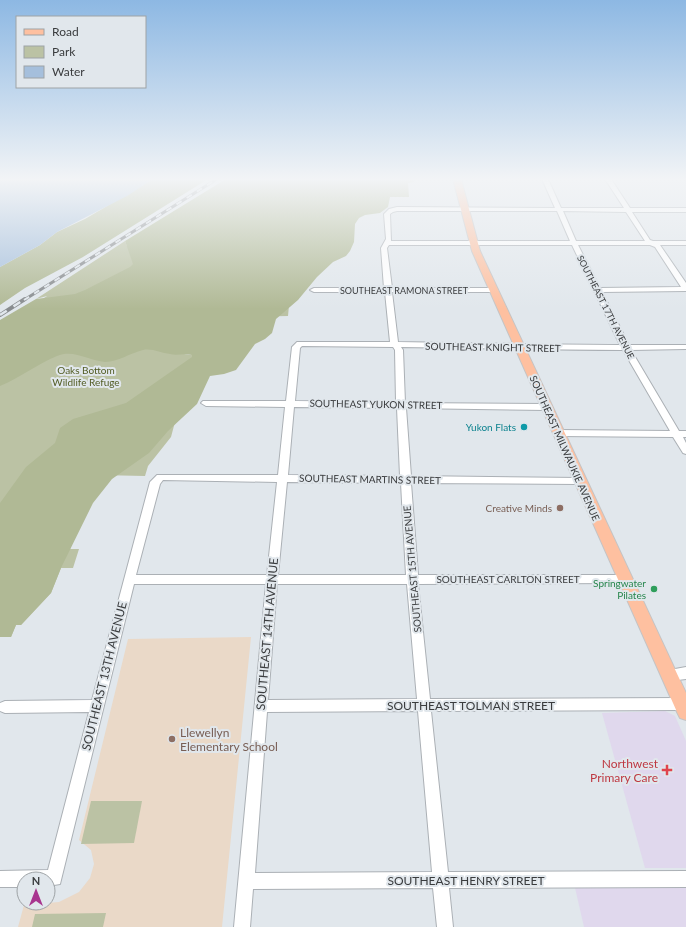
<svg xmlns="http://www.w3.org/2000/svg" width="686" height="927" viewBox="0 0 686 927" font-family="Lato,sans-serif">
  <rect width="100%" height="100%" fill="#e1e7ec"/>
  <g fill="#e0d8ed">
    <path d="M 665,711 L 675,716 L 686,741 L 686,868 L 645,868 L 602,713 Z"/>
    <path d="M 686,877 L 686,927 L 584,927 L 573,879 Z"/>
  </g>
  <path fill="#ead9c8" d="M 251,637 L 222,927 L 18,927 L 24,905 L 59,902 L 79,892 L 90,878 L 94,864 L 91,850 L 79,840 L 128,639 Z"/>
  <g fill="#bbc2a4">
    <path d="M 376,194 L 290,295 L 288,316 L 247,317 L 212,336 L 184,354 L 192,355 L 192,358 L 171,437 L 148,466 L 145,476 L 98,475 L 70,549 L 79,549 L 73,568 L 61,568 L 51,593 L 21,625 L 16,625 L 11,637 L 0,637 L 0,328 L 47,296 L 36,299 L 125,241 L 127,246 Z"/>
    <path d="M 91,801 L 142,801 L 134,843 L 81,844 Z"/>
    <path d="M 106,913 L 103,927 L 32,927 L 35,914 Z"/>
  </g>
  <g fill="#b0b995">
    <path d="M 153,179 L 208,179 L 83,257 L 25,288 L 0,305 L 0,267 L 40,245 L 57,232 L 85,219 Z"/>
    <path d="M 226,179 L 414,179 L 414,182 L 408,183 L 409,197 L 390,197 L 388,207 L 380,213 L 365,215 L 359,218 L 355,224 L 354,242 L 350,251 L 346,256 L 333,262 L 317,277 L 298,300 L 276,319 L 272,333 L 265,339 L 255,344 L 236,370 L 224,374 L 210,376 L 197,404 L 168,431 L 149,453 L 112,479 L 93,503 L 61,568 L 51,593 L 21,625 L 16,625 L 11,637 L 0,637 L 0,503 L 26,467 L 55,443 L 60,428 L 73,419 L 126,403 L 192,357 L 192,355 C 184,353 177,356 170,354 C 161,353 152,348 143,350 C 130,353 118,362 105,362 C 89,361 74,349 57,356 C 37,364 20,378 0,386 L 0,320 L 36,299 L 75,294 L 85,290 L 130,267 L 133,264 L 125,241 Z"/>
  </g>
  <path fill="#a5bfdc" d="M 0,179 L 153,179 L 127,196 L 57,232 L 40,245 L 0,267 Z"/>
  <g fill="none" stroke-linecap="round" stroke-linejoin="round">
    <g stroke="#abb0b5" stroke-width="2">
      <g id="minor">
        <path d="M 542,179 L 548,179 L 561,208 L 624,208 L 605,179 L 611,179 L 630,208 L 686,208 L 686,212 L 632,212 L 650,240 L 653,241 L 686,241 L 686,245 L 660,245 L 686,283 L 686,291 L 602,292 L 629,345 L 686,345 L 686,349 L 631,350 L 679,431 L 686,431 L 686,437 L 683,437 L 686,443 L 686,454 L 683,453 L 673,437 L 558,436 L 553,433 L 558,430 L 670,431 L 623,350 C 549,350 475,348 401,347 L 403,350 L 405,403 L 546,404 L 551,407 L 546,410 L 406,408 L 411,476 L 580,478 L 585,481 L 580,484 L 411,483 L 418,575 L 624,575 L 628,576 L 630,579 L 628,582 L 624,583 L 418,584 L 430,699 L 682,698 L 686,699 L 686,709 L 682,710 L 431,711 L 448,872 L 686,871 L 686,887 L 449,888 L 453,927 L 437,927 L 433,888 L 253,889 L 250,927 L 234,927 L 266,584 L 134,584 L 60,884 L 48,886 L 48,879 L 24,879 L 24,887 L 0,887 L 0,871 L 48,870 L 89,712 L 5,713 L 0,711 L 0,703 L 5,701 L 92,700 L 150,482 L 157,475 L 278,475 L 285,407 L 206,406 L 201,403 L 203,401 L 286,401 L 292,347 L 297,342 L 390,342 L 385,292 L 314,292 L 310,290 L 314,288 L 384,288 L 381,248 L 386,239 L 384,214 L 389,209 L 397,207 L 555,208 ZM 397,211 L 557,211 L 570,241 L 391,241 L 390,214 L 393,212 ZM 563,211 L 626,212 L 645,241 L 576,241 ZM 389,245 L 572,245 L 620,345 C 546,345 472,343 398,342 L 392,292 L 494,292 L 498,290 L 494,288 L 392,288 L 387,248 ZM 578,245 L 650,245 L 655,247 L 681,287 L 600,288 ZM 302,346 L 393,347 L 395,350 L 396,402 L 295,401 L 300,348 ZM 294,407 L 397,408 L 400,476 L 288,475 ZM 163,480 L 277,482 L 267,575 L 136,575 L 160,484 ZM 287,482 L 401,483 L 406,575 L 278,575 ZM 277,584 L 407,584 L 417,699 L 268,700 ZM 418,711 L 432,872 L 255,873 L 267,712 Z"/>
        <path d="M 686,667 L 686,679 L 669,681 L 664,679 L 662,675 L 664,671 Z"/>
      </g>
    </g>
    <g stroke="#c4c4c5" stroke-width="2">
      <path id="major" d="M 453,179 L 461,179 L 480,251 L 686,693 L 686,720 L 680,718 L 677,712 L 472,251 Z"/>
    </g>
    <use href="#minor" fill="#fff" fill-rule="evenodd"/>
    <use href="#major" fill="#fec0a0" fill-rule="evenodd"/>
    <g stroke="#888c8f" stroke-width="3">
      <path id="rail-far1" d="M 24,300 L 217,179"/>
    </g>
    <g stroke="#888c8f" stroke-width="4">
      <path id="rail" d="M 0,315 L 25,299"/>
    </g>
    <use href="#rail-far1" stroke="#e1e7ec" stroke-width="2" stroke-dasharray="6" stroke-linecap="butt"/>
    <use href="#rail" stroke="#e1e7ec" stroke-width="2.5" stroke-dasharray="8" stroke-linecap="butt"/>
  </g>
  <linearGradient id="sky" x2="0" y2="1"><stop stop-color="#8db8e3"/><stop offset="0.58" stop-color="#f2f4f6"/><stop offset="1" stop-color="#f2f4f6" stop-opacity="0"/></linearGradient>
  <rect width="686" height="309" fill="url(#sky)"/>
  <circle fill="#0f9aa8" stroke="#e1e7ec" stroke-width="1.5" cx="524" cy="427" r="4"/>
  <g fill="#8d6e63" stroke="#e1e7ec" stroke-width="1.5">
    <circle cx="560" cy="508" r="4"/>
    <circle cx="172" cy="739" r="4"/>
  </g>
  <circle fill="#2e9e5b" stroke="#e1e7ec" stroke-width="1.5" cx="654" cy="589" r="4"/>
  <path fill="#e0444e" stroke="#e1e7ec" stroke-width="1.5" d="M665 764h4v4h4v4h-4v4h-4v-4h-4v-4h4z"/>
  <g text-anchor="middle" dominant-baseline="central" stroke-width="4" stroke-linejoin="round" paint-order="stroke">
    <g font-size="9" fill="#3a3c3e" stroke="#e1e7ec">
      <text x="404" y="290">SOUTHEAST RAMONA STREET</text>
      <text transform="translate(606 307) rotate(63)">SOUTHEAST 17TH AVENUE</text>
    </g>
    <g font-size="10" fill="#3a3c3e" stroke="#e1e7ec">
      <text transform="translate(493 347) rotate(1)">SOUTHEAST KNIGHT STREET</text>
      <text transform="translate(376 404) rotate(1)">SOUTHEAST YUKON STREET</text>
      <text transform="translate(565 448) rotate(66)">SOUTHEAST MILWAUKIE AVENUE</text>
      <text transform="translate(370 479) rotate(1)">SOUTHEAST MARTINS STREET</text>
      <text transform="translate(412 569) rotate(-95)">SOUTHEAST 15TH AVENUE</text>
      <text x="508" y="579">SOUTHEAST CARLTON STREET</text>
    </g>
    <g font-size="10" fill="#525c24" stroke="#e1e7ec">
      <text x="86" y="370">Oaks Bottom<tspan x="86" dy="12">Wildlife Refuge</tspan></text>
    </g>
    <g font-size="10" fill="#0d838f" stroke="#e1e7ec" text-anchor="end">
      <text x="516" y="427">Yukon Flats</text>
    </g>
    <g font-size="10" fill="#785e54" stroke="#e1e7ec" text-anchor="end">
      <text x="552" y="508">Creative Minds</text>
    </g>
    <g font-size="10" fill="#27864d" stroke="#e1e7ec" text-anchor="end">
      <text x="646" y="583">Springwater<tspan x="646" dy="12">Pilates</tspan></text>
    </g>
    <g font-size="12" fill="#3a3c3e" stroke="#e1e7ec">
      <text transform="translate(267 634) rotate(-85)">SOUTHEAST 14TH AVENUE</text>
      <text transform="translate(104 676) rotate(-76)">SOUTHEAST 13TH AVENUE</text>
      <text x="471" y="705">SOUTHEAST TOLMAN STREET</text>
      <text x="466" y="880">SOUTHEAST HENRY STREET</text>
    </g>
    <g font-size="12" fill="#785e54" stroke="#e1e7ec" text-anchor="start">
      <text x="180" y="732">Llewellyn<tspan x="180" dy="14">Elementary School</tspan></text>
    </g>
    <g font-size="12" fill="#be3a42" stroke="#e1e7ec" text-anchor="end">
      <text x="658" y="763">Northwest<tspan x="658" dy="14">Primary Care</tspan></text>
    </g>
  </g>
  <rect x="16" y="16" width="130" height="72" fill="#e1e7ec" stroke="#9ea3a6"/>
  <rect x="24" y="29" width="20" height="6" fill="#fec0a0" stroke="#9ea3a6"/>
  <text x="52" y="36" font-size="12" fill="#3a3c3e">Road</text>
  <rect x="24" y="46" width="20" height="12" fill="#bbc2a4" stroke="#9ea3a6"/>
  <text x="52" y="56" font-size="12" fill="#3a3c3e">Park</text>
  <rect x="24" y="66" width="20" height="12" fill="#a5bfdc" stroke="#9ea3a6"/>
  <text x="52" y="76" font-size="12" fill="#3a3c3e">Water</text>
  <g transform="translate(36 891)"><circle r="19" fill="#e1e7ec" stroke="#9ea3a6"/>
  <path d="M0-3L7 15L0 10L-7 15Z" fill="#a8358f"/>
  <text y="-6" font-size="11" font-weight="bold" text-anchor="middle" fill="#3a3c3e">N</text>
  </g>
</svg>
